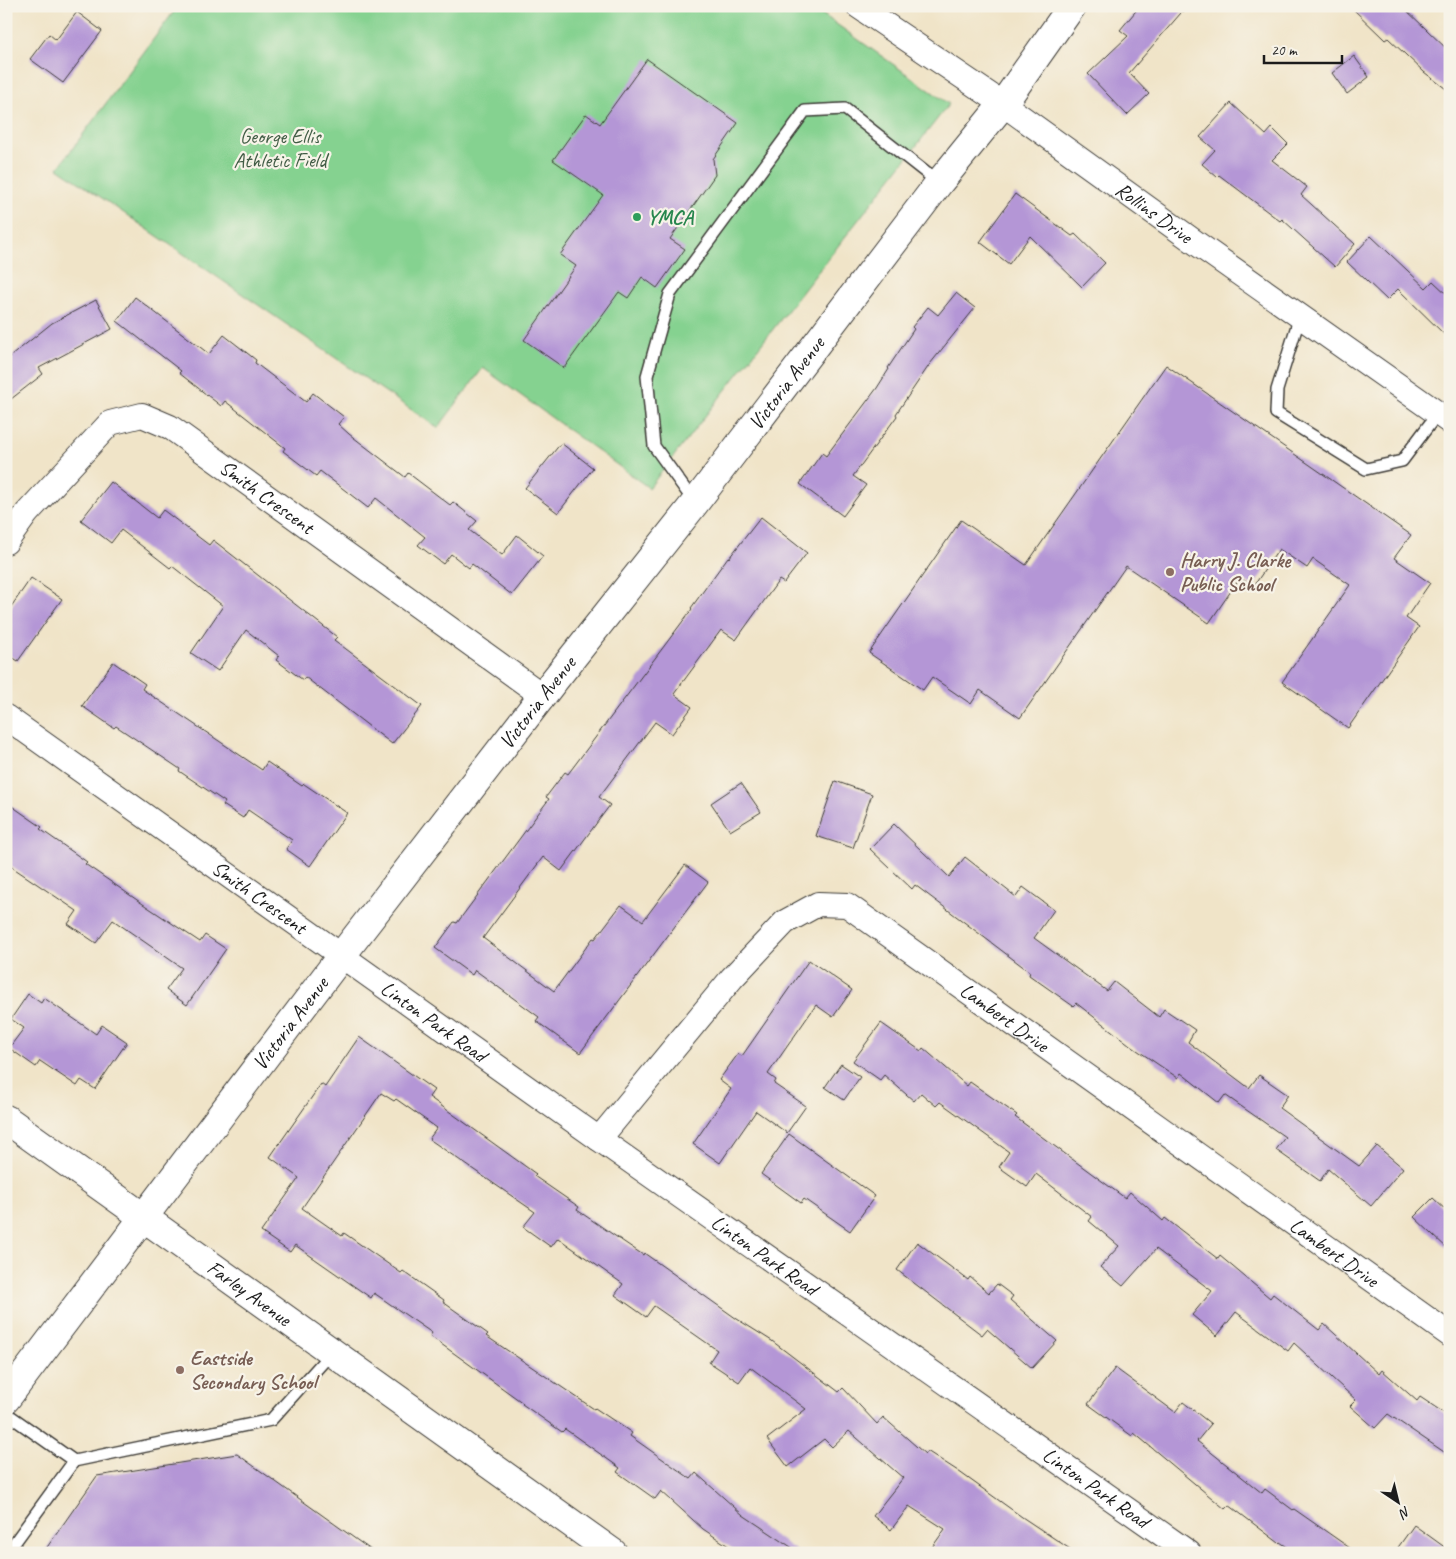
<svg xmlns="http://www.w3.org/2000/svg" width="1456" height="1559" viewBox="0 0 1456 1559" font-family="Caveat,sans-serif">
  <rect width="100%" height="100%" fill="#f7f3e8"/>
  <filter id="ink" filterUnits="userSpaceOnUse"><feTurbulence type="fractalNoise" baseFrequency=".02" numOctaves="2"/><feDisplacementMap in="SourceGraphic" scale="10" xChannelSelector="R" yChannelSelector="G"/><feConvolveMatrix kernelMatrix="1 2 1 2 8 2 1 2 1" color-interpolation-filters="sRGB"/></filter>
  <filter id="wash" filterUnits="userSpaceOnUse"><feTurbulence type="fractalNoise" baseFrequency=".0096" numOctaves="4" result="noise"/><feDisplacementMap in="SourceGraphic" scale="20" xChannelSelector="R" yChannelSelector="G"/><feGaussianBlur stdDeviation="1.12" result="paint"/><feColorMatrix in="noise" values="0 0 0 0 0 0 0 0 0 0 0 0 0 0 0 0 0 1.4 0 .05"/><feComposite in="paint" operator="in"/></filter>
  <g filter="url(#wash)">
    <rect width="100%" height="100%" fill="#f0e4c8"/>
    <path fill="#85d290" stroke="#507756" d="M 178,6 L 811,6 L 949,104 L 649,488 L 483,368 L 438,428 L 58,168 Z"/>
    <g id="blocks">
      <g fill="#b496d6">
        <path d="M 1140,6 L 1187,6 L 1129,73 L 1149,94 L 1127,115 L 1088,74 L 1128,36 L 1120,30 Z"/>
        <path d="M 1350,6 L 1402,6 L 1450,52 L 1450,92 L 1424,72 L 1388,38 L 1385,40 Z"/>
        <path d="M 77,12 L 102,31 L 63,83 L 30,59 L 49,34 L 56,40 Z"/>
        <path d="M 1354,56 L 1369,77 L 1347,94 L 1332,73 Z"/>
        <path d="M 647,59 L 738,123 L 713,159 L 715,175 L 670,239 L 685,249 L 657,288 L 642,277 L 628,298 L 619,292 L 564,368 L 524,340 L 576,266 L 560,255 L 603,195 L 553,160 L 586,114 L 600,124 Z"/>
        <path d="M 1231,103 L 1266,135 L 1272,128 L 1288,144 L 1272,160 L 1307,187 L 1301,195 L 1355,244 L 1335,267 L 1282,219 L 1280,221 L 1219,175 L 1217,177 L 1202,164 L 1215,150 L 1200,137 Z"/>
        <path d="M 1015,194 L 1072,236 L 1075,234 L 1105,263 L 1082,287 L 1030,236 L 1009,264 L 980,242 Z"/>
        <path d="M 1371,236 L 1426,288 L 1433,281 L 1450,297 L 1450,340 L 1398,289 L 1387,300 L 1347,262 Z"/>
        <path d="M 956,293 L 975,308 L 930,364 L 896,414 L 897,416 L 853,476 L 866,485 L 843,516 L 800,484 L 822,453 L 826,456 L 877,388 L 889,369 L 888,368 L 914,329 L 912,327 L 928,307 L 938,315 Z"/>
        <path d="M 135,297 L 209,354 L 224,335 L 256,360 L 255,363 L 306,402 L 313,393 L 344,417 L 338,424 L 349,434 L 405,477 L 408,473 L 450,505 L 453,502 L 477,521 L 469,530 L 502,555 L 517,535 L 543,556 L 512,595 L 472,564 L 469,568 L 451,554 L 443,564 L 418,545 L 425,537 L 376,498 L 368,508 L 320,471 L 316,476 L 283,451 L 285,448 L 225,401 L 221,406 L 179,373 L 181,371 L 117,321 Z"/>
        <path d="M 96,300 L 112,329 L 39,368 L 43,374 L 6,403 L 6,360 L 52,323 Z"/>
        <path d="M 1166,365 L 1411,535 L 1394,558 L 1430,583 L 1406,618 L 1419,627 L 1348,728 L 1282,682 L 1350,585 L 1313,559 L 1307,568 L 1279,549 L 1253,587 L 1240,578 L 1209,623 L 1126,566 L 1020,718 L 980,690 L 971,704 L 932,677 L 923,690 L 869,653 L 961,520 L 1026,565 Z"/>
        <path d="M 561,443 L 593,468 L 558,513 L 525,488 Z"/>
        <path d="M 111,482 L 157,518 L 163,510 L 209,545 L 213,540 L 337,637 L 334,640 L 422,706 L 392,744 L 305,677 L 303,680 L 276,660 L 279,656 L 246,630 L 218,671 L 191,653 L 223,606 L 172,566 L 170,568 L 121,530 L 111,543 L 81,520 Z"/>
        <path d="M 761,517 L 807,553 L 784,583 L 779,580 L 736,640 L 721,630 L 674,694 L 692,707 L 672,734 L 655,722 L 599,797 L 610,805 L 561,871 L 543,857 L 483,938 L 554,991 L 593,938 L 595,939 L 621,905 L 643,921 L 685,865 L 708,882 L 580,1053 L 536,1021 L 539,1017 L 475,970 L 472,975 L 435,948 L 454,922 L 457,923 L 549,799 L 546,797 L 565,772 L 568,774 L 692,609 L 691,608 L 728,557 L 729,558 Z"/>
        <path d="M 31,578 L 62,599 L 18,661 L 6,653 L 6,614 Z"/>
        <path d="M 113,662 L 145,684 L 142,689 L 262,770 L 267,762 L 302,786 L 304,784 L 347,813 L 310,866 L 286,849 L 292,840 L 248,810 L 243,818 L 223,805 L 225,802 L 179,771 L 180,769 L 116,726 L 114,728 L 82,706 Z"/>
        <path d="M 835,781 L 872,794 L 853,848 L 816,836 Z"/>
        <path d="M 741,783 L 761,812 L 730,831 L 711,803 Z"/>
        <path d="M 6,802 L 42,827 L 40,829 L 87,862 L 85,864 L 140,902 L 200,942 L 205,935 L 226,949 L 187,1005 L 166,990 L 182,968 L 113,920 L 96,943 L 68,924 L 77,911 L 6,863 Z"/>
        <path d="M 894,824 L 949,877 L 965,857 L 1016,897 L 1023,887 L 1054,910 L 1034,938 L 1107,991 L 1114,982 L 1159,1017 L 1164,1009 L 1195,1030 L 1188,1042 L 1249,1088 L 1259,1075 L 1288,1095 L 1279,1108 L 1359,1166 L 1377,1146 L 1403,1168 L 1371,1206 L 1328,1169 L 1320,1181 L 1276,1150 L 1285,1137 L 1225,1095 L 1219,1103 L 1181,1073 L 1178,1078 L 1134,1048 L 1076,1003 L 1073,1006 L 1029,975 L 1030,972 L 915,885 L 912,889 L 870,849 Z"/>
        <path d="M 809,960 L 852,990 L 833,1017 L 816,1005 L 768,1074 L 776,1080 L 774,1084 L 806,1106 L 787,1133 L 756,1111 L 720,1163 L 693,1144 L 731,1089 L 719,1080 L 738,1054 L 742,1056 Z"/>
        <path d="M 28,994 L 41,1003 L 44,998 L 96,1034 L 102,1025 L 127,1042 L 95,1089 L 81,1080 L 77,1086 L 40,1061 L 36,1067 L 9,1048 L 24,1028 L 11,1019 Z"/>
        <path d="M 881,1023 L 921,1051 L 923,1048 L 967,1086 L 970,1082 L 1017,1115 L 1015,1117 L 1125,1198 L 1130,1192 L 1163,1221 L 1165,1218 L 1218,1259 L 1220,1256 L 1270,1298 L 1273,1294 L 1319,1330 L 1324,1324 L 1379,1374 L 1382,1370 L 1417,1401 L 1420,1397 L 1450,1417 L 1450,1456 L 1388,1414 L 1375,1428 L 1350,1406 L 1356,1400 L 1294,1343 L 1288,1351 L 1236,1312 L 1217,1336 L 1192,1315 L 1212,1291 L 1156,1249 L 1123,1286 L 1100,1267 L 1119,1246 L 1089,1221 L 1092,1217 L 1036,1174 L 1027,1187 L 999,1167 L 1009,1152 L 940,1102 L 936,1106 L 921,1093 L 914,1101 L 884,1075 L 880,1080 L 853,1061 Z"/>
        <path d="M 359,1037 L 434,1090 L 429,1097 L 536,1174 L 534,1176 L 579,1207 L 577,1210 L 643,1255 L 644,1253 L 737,1319 L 772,1341 L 839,1392 L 843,1388 L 877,1424 L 883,1417 L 925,1454 L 927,1451 L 958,1471 L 1022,1517 L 1076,1553 L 928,1553 L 945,1529 L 909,1506 L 891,1530 L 873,1516 L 903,1478 L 849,1431 L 832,1447 L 824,1439 L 788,1467 L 767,1439 L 806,1409 L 750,1367 L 739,1382 L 709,1362 L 717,1350 L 654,1306 L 646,1317 L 615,1295 L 623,1284 L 558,1238 L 551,1247 L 523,1227 L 535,1212 L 429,1139 L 437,1128 L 396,1099 L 394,1101 L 381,1093 L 302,1208 L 342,1236 L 344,1233 L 401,1273 L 403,1271 L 444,1300 L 443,1302 L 488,1334 L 486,1336 L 594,1409 L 595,1408 L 632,1433 L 630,1436 L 691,1479 L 696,1473 L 743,1515 L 800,1553 L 739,1553 L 703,1529 L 661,1491 L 655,1499 L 617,1472 L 620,1468 L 565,1429 L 562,1432 L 522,1404 L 523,1403 L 430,1336 L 432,1333 L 374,1293 L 371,1298 L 295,1245 L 290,1252 L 261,1232 L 299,1178 L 270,1157 L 321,1084 L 325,1087 Z"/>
        <path d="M 841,1064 L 860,1077 L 844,1100 L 825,1087 Z"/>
        <path d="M 789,1134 L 875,1196 L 850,1231 L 804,1199 L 801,1203 L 761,1174 Z"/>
        <path d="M 1433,1198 L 1450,1214 L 1450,1251 L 1414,1217 Z"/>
        <path d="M 917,1242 L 968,1280 L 970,1277 L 989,1293 L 997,1284 L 1013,1296 L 1010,1300 L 1057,1341 L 1032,1368 L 987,1329 L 982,1335 L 897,1270 Z"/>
        <path d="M 1115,1368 L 1175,1412 L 1183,1402 L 1211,1424 L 1197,1441 L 1262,1493 L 1265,1489 L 1293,1510 L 1294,1509 L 1357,1553 L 1296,1553 L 1280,1542 L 1279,1543 L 1229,1505 L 1225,1509 L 1134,1433 L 1132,1436 L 1088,1404 Z"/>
        <path d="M 237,1454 L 375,1553 L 43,1553 L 97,1476 Z"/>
        <path d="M 1414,1525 L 1450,1551 L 1450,1553 L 1394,1553 Z"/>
      </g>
    </g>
  </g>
  <g filter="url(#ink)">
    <use href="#blocks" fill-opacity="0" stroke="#3c3a36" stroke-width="1"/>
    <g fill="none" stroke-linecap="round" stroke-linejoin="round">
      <g stroke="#3c3a36" stroke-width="14">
        <g id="lane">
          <path d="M 1300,316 L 1277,390 L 1276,413 L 1366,469 L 1402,461 L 1438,413"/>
          <path d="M 695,503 L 654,446 L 647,376 L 670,294 L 805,111 L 845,109 L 939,183"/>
          <path d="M 6,1413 L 74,1461 L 271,1420 L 332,1352"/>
          <path d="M 7,1553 L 74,1461"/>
        </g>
      </g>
      <g stroke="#3c3a36" stroke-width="26">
        <g id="street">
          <path id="s1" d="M 858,6 L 1003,104 L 1199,245 L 1450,422"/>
          <path id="s2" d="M 6,542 L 27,513 L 110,423 L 142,415 L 170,427 L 543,696"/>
          <path id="s3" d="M 6,717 L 599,1139 L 1189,1553"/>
          <path id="s4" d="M 599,1139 L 732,978 L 785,922 L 818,904 L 847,905 L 1450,1335"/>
        </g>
      </g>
      <g stroke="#3c3a36" stroke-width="30">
        <g id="secondary">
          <path id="s5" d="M 6,1119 L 613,1553"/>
          <path id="s6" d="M 6,1399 L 342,955 L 553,682 L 695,503 L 939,183 L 1003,104 L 1072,6"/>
        </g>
      </g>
      <use href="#lane" stroke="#fff" stroke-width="11"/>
      <use href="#street" stroke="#fff" stroke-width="24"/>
      <use href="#secondary" stroke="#fff" stroke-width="28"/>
    </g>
  </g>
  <circle fill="#2e9e5b" stroke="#f7f3e8" stroke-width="2" cx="637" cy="217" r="5"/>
  <g fill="#8d6e63" stroke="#f7f3e8" stroke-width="2">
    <circle cx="1170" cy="572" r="5"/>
    <circle cx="180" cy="1370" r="5"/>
  </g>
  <g text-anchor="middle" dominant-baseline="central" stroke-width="4.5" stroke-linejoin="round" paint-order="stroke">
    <g font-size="21" fill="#415c45" stroke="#f7f3e8">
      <text x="280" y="136">George Ellis<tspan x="280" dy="24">Athletic Field</tspan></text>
    </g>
    <g font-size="21" fill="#1c1c1c" stroke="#f7f3e8">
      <text stroke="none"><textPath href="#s1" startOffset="361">Rollins Drive</textPath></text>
      <text stroke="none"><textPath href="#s6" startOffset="1281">Victoria Avenue</textPath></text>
      <text stroke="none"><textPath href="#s2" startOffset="341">Smith Crescent</textPath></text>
      <text stroke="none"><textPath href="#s6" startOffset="876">Victoria Avenue</textPath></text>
      <text stroke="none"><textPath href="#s3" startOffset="311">Smith Crescent</textPath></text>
      <text stroke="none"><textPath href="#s4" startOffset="546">Lambert Drive</textPath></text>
      <text stroke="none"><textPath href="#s3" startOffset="525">Linton Park Road</textPath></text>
      <text stroke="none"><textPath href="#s6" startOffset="471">Victoria Avenue</textPath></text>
      <text stroke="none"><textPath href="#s4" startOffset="951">Lambert Drive</textPath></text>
      <text stroke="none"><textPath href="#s3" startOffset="930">Linton Park Road</textPath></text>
      <text stroke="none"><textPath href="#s5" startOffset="299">Farley Avenue</textPath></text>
      <text stroke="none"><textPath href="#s3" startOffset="1335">Linton Park Road</textPath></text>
    </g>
    <g font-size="21" font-weight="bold" fill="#27864d" stroke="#f7f3e8" text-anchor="start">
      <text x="647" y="217">YMCA</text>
    </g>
    <g font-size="21" font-weight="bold" fill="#785e54" stroke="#f7f3e8" text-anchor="start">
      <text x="1180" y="560">Harry J. Clarke<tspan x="1180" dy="24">Public School</tspan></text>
      <text x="190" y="1358">Eastside<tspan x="190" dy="24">Secondary School</tspan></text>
    </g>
  </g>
  <rect width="1456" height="1559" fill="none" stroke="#f7f3e8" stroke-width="25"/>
  <g transform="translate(1398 1502) rotate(145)" stroke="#f7f3e8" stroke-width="4" paint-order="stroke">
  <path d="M0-4L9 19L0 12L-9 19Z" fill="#1c1c1c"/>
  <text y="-8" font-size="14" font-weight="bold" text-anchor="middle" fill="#1c1c1c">N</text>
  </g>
  <path d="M1264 55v8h78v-8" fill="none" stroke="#1c1c1c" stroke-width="2.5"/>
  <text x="1271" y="55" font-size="15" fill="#1c1c1c" stroke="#f7f3e8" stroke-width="4" paint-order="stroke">20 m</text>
</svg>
